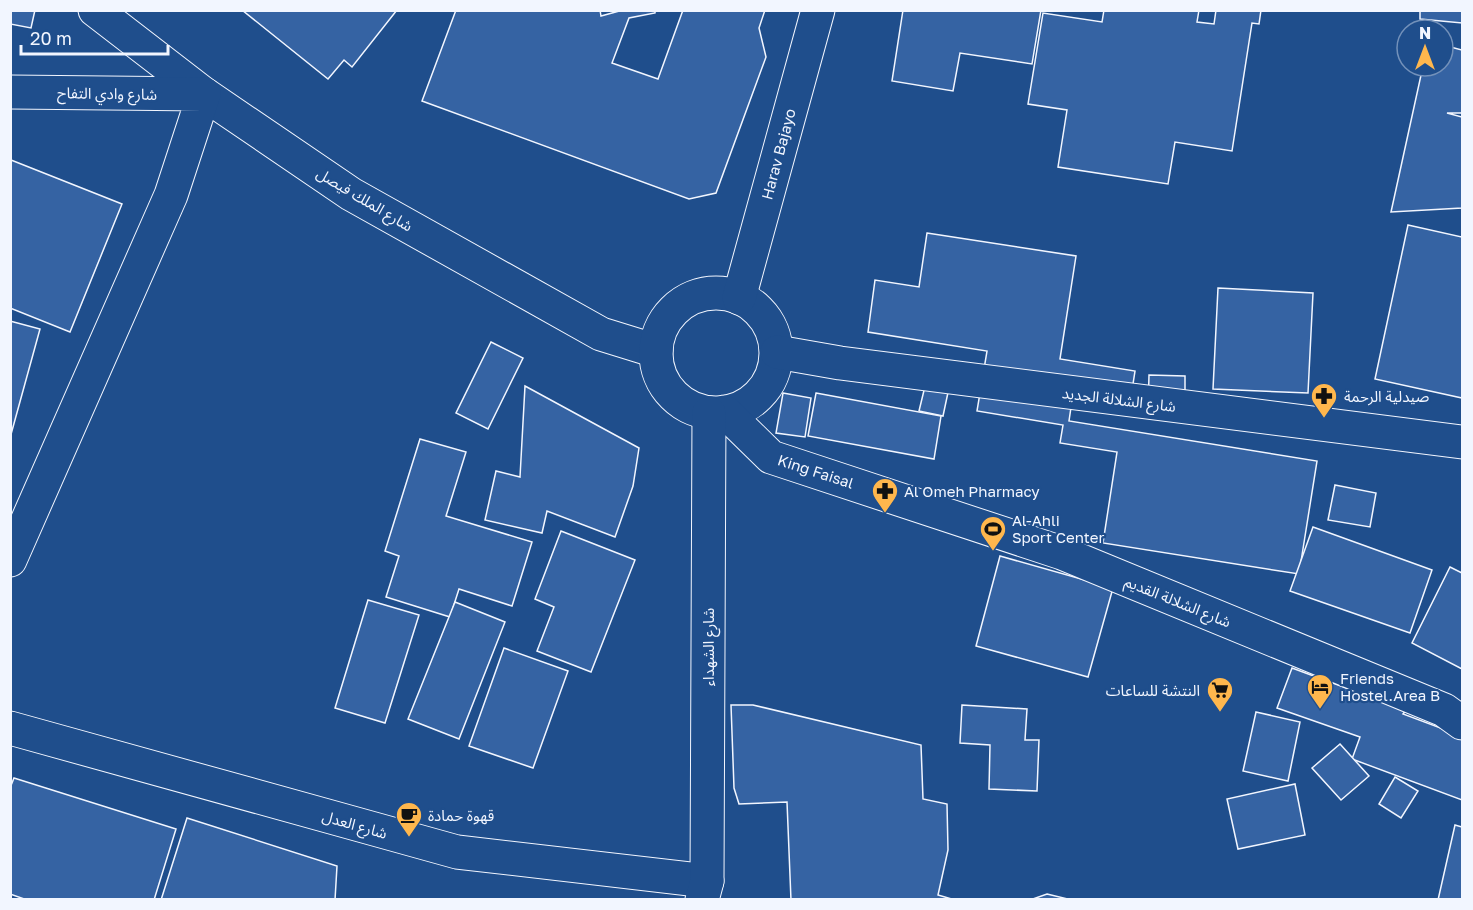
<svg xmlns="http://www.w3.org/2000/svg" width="1473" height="910" viewBox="0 0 1473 910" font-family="'Golos Text','Noto Sans Arabic',sans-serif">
  <rect width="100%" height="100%" fill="#1f4e8c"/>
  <g fill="#3563a3" stroke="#f2f6ff" stroke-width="1.5">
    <path d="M 10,10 L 35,10 L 31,28 L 10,24 Z"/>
    <path d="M 242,10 L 397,10 L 352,67 L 344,60 L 328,79 Z"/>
    <path d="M 456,10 L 600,10 L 601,16 L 623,10 L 655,10 L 655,13 L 629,18 L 612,63 L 658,79 L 683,10 L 765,10 L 759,28 L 766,57 L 716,193 L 689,199 L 422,101 Z"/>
    <path d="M 903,10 L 1041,10 L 1032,64 L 960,53 L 953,91 L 892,81 Z"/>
    <path d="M 1104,10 L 1199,10 L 1197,22 L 1214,24 L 1216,10 L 1261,10 L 1259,24 L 1252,23 L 1232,151 L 1175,142 L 1168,184 L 1058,167 L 1067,110 L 1028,104 L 1043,13 L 1102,22 Z"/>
    <path d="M 1420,10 L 1462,10 L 1462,23 L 1420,19 Z"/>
    <path d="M 1443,45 L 1462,50 L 1462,113 L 1447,113 L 1462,117 L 1462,208 L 1391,212 L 1423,66 L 1443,66 Z"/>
    <path d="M 11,160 L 122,204 L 70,332 L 10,308 Z"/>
    <path d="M 1408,225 L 1462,237 L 1462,398 L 1375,379 Z"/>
    <path d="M 927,233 L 1076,256 L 1060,359 L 1135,371 L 1130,403 L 1073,394 L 1069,421 L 1317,461 L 1299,574 L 1103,543 L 1117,452 L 1060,443 L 1063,425 L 977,411 L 987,351 L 868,332 L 875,280 L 919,287 Z"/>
    <path d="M 1218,288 L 1313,293 L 1308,393 L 1213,389 Z"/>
    <path d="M 10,321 L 40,329 L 10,438 Z"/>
    <path d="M 491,342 L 523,358 L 488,429 L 456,413 Z"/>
    <path d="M 1149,375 L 1185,376 L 1185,411 L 1148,411 Z"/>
    <path d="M 927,378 L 950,383 L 943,416 L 919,411 Z"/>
    <path d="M 525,386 L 639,448 L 633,486 L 615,537 L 547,511 L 542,533 L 485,520 L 496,471 L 520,477 Z"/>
    <path d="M 783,393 L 811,398 L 805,437 L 776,433 Z"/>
    <path d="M 816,393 L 941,416 L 934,459 L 808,436 Z"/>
    <path d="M 420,439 L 466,452 L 446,516 L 532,542 L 512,606 L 459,589 L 450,617 L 386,597 L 399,556 L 385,551 Z"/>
    <path d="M 1335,485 L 1376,493 L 1370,527 L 1328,520 Z"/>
    <path d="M 1313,527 L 1432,570 L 1410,633 L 1290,591 Z"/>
    <path d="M 561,531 L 635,560 L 591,672 L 537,651 L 554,607 L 535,599 Z"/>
    <path d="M 1000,556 L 1113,588 L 1088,677 L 976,646 Z"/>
    <path d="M 1450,567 L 1462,573 L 1462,669 L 1412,643 Z"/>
    <path d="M 368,600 L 419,615 L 385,723 L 335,708 Z"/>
    <path d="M 455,602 L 505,622 L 459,739 L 408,719 Z"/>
    <path d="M 504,648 L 568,671 L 533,768 L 469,746 Z"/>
    <path d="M 1292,668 L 1406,710 L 1403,714 L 1462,736 L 1462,800 L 1352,759 L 1360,737 L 1277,708 Z"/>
    <path d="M 731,705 L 753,705 L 921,745 L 923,799 L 947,804 L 948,850 L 938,895 L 955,900 L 791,900 L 787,802 L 739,804 L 734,788 Z"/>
    <path d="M 962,705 L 1027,709 L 1025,740 L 1039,740 L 1037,791 L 989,789 L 990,745 L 960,743 Z"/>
    <path d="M 1256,712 L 1300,722 L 1288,781 L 1243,771 Z"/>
    <path d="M 1340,744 L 1369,776 L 1341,800 L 1312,768 Z"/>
    <path d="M 1395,777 L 1418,791 L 1401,818 L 1379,804 Z"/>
    <path d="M 14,778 L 176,829 L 154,900 L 27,900 L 10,894 L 10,788 Z"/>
    <path d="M 1295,784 L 1305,835 L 1238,849 L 1227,799 Z"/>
    <path d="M 187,818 L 337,866 L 335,900 L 161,900 Z"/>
    <path d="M 1455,825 L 1462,827 L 1462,900 L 1438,900 Z"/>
    <path d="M 1047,894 L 1068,899 L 1068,900 L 1030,900 Z"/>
  </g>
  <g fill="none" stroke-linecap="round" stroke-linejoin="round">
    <g stroke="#f2f6ff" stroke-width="35">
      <g id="minor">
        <path d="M 95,10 L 204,94 L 351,194 L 601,334 L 656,351"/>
        <path d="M 10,92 L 204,94 L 171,195 L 10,560"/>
        <circle cx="716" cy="353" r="60"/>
        <path d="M 739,298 L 818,10"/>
        <path d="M 777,352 L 840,363 L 1462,442"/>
        <path d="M 725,412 L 771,457 L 1062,553 L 1444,710 L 1462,723"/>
        <path d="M 10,728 L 457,852 L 707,881"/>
        <path d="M 702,900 L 707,881 L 709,413"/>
      </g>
    </g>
    <use href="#minor" stroke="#1f4e8c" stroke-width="33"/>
  </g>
  <defs>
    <g id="pharmacy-pin" transform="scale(1.35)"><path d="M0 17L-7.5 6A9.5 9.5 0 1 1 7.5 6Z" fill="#ffb74d" stroke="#1f4e8c"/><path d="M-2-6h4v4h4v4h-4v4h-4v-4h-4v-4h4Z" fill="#111"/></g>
    <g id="stadium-pin" transform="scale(1.35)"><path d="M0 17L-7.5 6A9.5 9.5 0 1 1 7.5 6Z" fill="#ffb74d" stroke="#1f4e8c"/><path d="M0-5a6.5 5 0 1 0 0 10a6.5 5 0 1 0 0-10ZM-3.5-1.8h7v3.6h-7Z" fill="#111"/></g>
    <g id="hotel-pin" transform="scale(1.35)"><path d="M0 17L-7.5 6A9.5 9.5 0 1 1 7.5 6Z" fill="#ffb74d" stroke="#1f4e8c"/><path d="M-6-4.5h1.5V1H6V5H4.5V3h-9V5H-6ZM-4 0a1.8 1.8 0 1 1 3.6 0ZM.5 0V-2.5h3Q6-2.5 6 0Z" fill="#111"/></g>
    <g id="supermarket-pin" transform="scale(1.35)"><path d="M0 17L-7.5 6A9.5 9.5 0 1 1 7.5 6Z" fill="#ffb74d" stroke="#1f4e8c"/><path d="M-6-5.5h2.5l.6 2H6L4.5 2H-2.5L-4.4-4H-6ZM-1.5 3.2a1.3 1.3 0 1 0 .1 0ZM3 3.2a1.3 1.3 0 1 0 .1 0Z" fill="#111"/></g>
    <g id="cafe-pin" transform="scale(1.35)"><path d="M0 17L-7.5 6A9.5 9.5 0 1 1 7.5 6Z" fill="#ffb74d" stroke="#1f4e8c"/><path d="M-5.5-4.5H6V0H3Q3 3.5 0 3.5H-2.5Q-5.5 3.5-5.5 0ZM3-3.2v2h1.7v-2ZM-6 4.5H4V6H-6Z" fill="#111"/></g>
  </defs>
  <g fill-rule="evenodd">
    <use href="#pharmacy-pin" x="1324" y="396"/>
    <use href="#pharmacy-pin" x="885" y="491"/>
    <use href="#stadium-pin" x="993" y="529"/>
    <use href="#hotel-pin" x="1320" y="687"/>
    <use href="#supermarket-pin" x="1220" y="690"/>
    <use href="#cafe-pin" x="409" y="815"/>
  </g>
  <g text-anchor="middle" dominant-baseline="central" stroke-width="4.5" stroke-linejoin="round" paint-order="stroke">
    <g font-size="15" fill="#f2f6ff" stroke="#1f4e8c">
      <text transform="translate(107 93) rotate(1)">شارع وادي التفاح</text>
      <text transform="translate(778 154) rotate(-75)">Harav Bajayo</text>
      <text transform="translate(365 199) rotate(31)">شارع الملك فيصل</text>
      <text transform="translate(1119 399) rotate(7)">شارع الشلالة الجديد</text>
      <text transform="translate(816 471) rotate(18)">King Faisal</text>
      <text transform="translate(1178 601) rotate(22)">شارع الشلالة القديم</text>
      <text transform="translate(708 647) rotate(-90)">شارع الشهداء</text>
      <text transform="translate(355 824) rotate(16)">شارع العدل</text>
    </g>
    <g font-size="15" fill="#f2f6ff" stroke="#1f4e8c" text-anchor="start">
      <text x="1344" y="396">صيدلية الرحمة</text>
      <text x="904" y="491">Al Omeh Pharmacy</text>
      <text x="1012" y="520">Al-Ahli<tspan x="1012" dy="17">Sport Center</tspan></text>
      <text x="1340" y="678">Friends<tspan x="1340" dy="17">Hostel.Area B</tspan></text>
      <text x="1200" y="690" text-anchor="end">النتشة للساعات</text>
      <text x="428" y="815">قهوة حمادة</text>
    </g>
  </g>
  <rect width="1473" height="910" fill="none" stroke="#f2f6ff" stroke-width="24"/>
  <g transform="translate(1425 48)"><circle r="28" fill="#1f4e8c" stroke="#7391ba" stroke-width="1.5"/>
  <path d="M0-4.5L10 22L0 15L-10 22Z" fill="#ffb74d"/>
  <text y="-9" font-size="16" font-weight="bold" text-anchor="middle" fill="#f2f6ff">N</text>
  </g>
  <path d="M21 45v9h147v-9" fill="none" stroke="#f2f6ff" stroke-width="3"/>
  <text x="30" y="45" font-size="18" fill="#f2f6ff" stroke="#1f4e8c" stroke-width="4.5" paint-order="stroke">20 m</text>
</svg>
